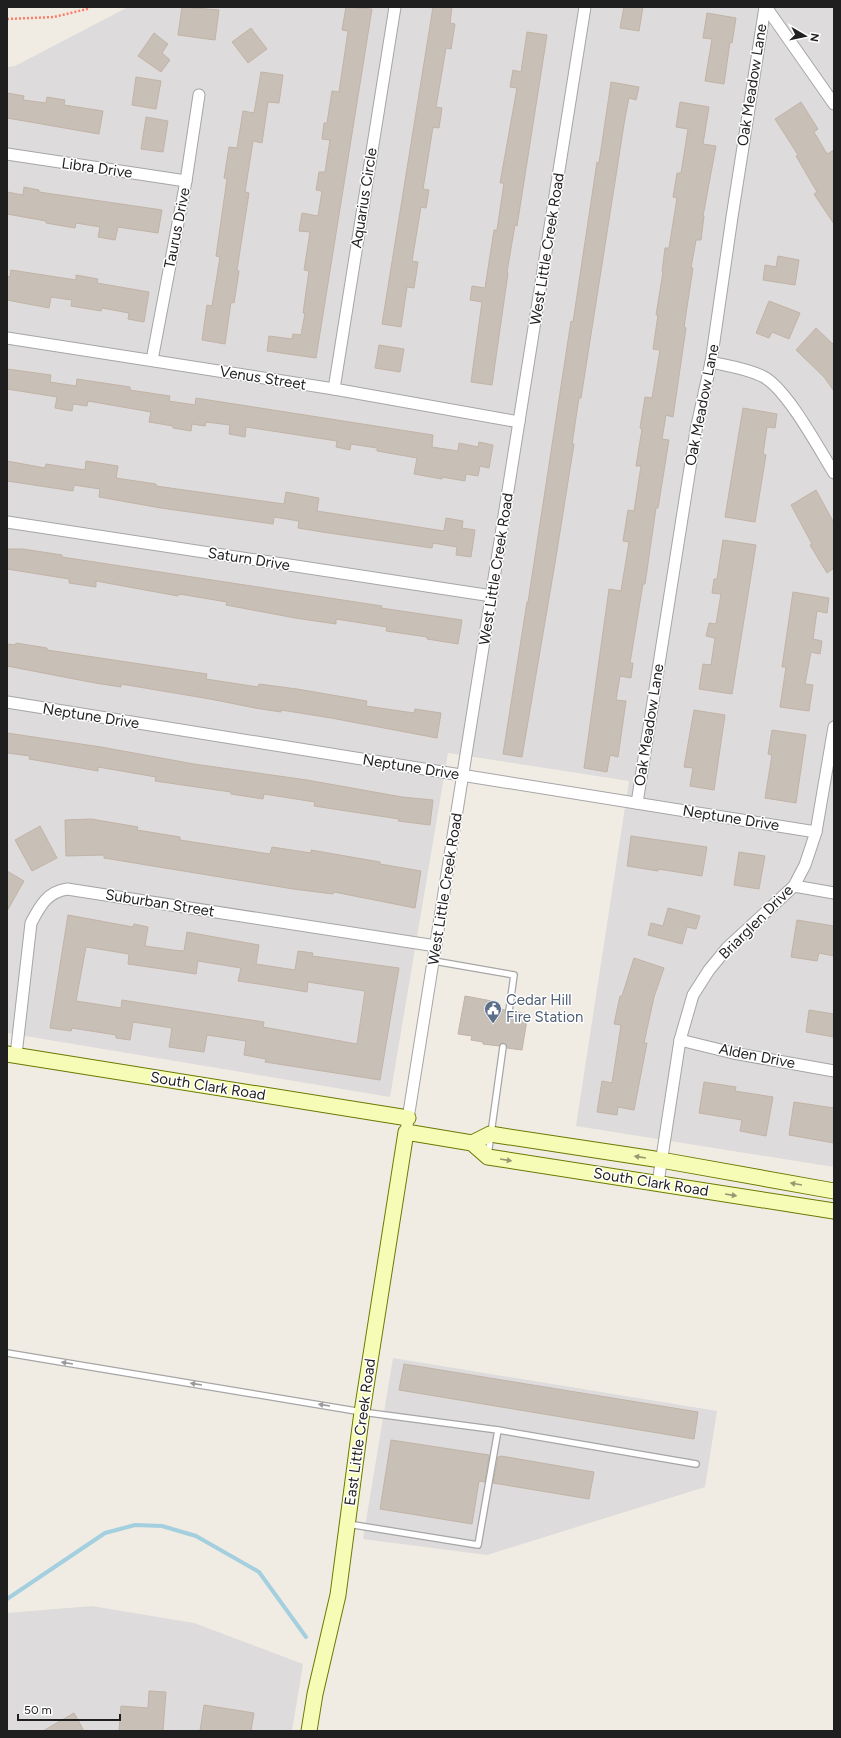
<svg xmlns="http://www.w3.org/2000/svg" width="841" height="1738" viewBox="0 0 841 1738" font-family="Figtree,sans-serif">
  <rect width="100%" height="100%" fill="#f0ece4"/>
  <g fill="#dddbdb">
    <path d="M 128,7 L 834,7 L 834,1167 L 576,1126 L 629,781 L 448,753 L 390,1097 L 7,1033 L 7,67 L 15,66 Z"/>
    <path d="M 393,1358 L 717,1411 L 705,1487 L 487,1555 L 363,1539 Z"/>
    <path d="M 92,1606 L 194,1623 L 303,1664 L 292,1731 L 7,1731 L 7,1613 Z"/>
  </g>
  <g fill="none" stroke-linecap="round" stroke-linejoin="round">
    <path stroke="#a3cfdf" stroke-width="4" d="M 7,1599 L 105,1533 L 135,1525 L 162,1526 L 196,1536 L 259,1572 L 306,1637"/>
  </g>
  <g fill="#c8bfb7" stroke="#c2b3a6" fill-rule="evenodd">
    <path d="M 182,7 L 219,10 L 215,40 L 178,35 Z"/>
    <path d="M 346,7 L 372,9 L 316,358 L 267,351 L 269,336 L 292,339 L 293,334 L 301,335 L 305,313 L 303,313 L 309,271 L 304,270 L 310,232 L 299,231 L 302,213 L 318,216 L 322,191 L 316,190 L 319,172 L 325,172 L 330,140 L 322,139 L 324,123 L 327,123 L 332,91 L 339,92 L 348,31 L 342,30 Z"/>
    <path d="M 433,7 L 452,7 L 450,23 L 455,24 L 451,49 L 446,48 L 436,107 L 442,108 L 439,128 L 433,127 L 423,189 L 429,190 L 426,208 L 421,207 L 412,261 L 418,262 L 414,288 L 407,287 L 401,327 L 382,324 Z"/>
    <path d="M 624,7 L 643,7 L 639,31 L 620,28 Z"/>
    <path d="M 707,13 L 736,18 L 732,43 L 730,42 L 724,84 L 705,81 L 712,39 L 703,38 Z"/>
    <path d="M 251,28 L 267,49 L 248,63 L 232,42 Z"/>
    <path d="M 527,32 L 547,35 L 517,226 L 515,225 L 507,272 L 508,273 L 492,385 L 471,382 L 482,302 L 470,300 L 472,286 L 485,288 L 494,230 L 497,230 L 504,183 L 500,183 L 517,88 L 510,87 L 513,70 L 521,72 Z"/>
    <path d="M 154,33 L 168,44 L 162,53 L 170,60 L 161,72 L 138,56 Z"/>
    <path d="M 261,72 L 283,75 L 279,103 L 268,102 L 262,143 L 253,141 L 245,192 L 249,193 L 237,270 L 239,271 L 234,303 L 231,302 L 225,344 L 202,340 L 207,305 L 212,306 L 220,257 L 216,256 L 227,179 L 224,178 L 229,147 L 237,148 L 243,111 L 254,113 Z"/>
    <path d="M 136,77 L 161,81 L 156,109 L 132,105 Z"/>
    <path d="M 611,82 L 639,87 L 636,100 L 629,98 L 625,118 L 581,398 L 579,398 L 572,444 L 574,444 L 556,557 L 522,757 L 503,754 L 527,602 L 528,602 L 571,321 L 573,322 L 597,162 L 599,163 Z"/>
    <path d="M 7,93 L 24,96 L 23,100 L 46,103 L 47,97 L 65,100 L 64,105 L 103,111 L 99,134 L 7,118 Z"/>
    <path d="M 680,102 L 709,107 L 703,144 L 716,146 L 703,216 L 704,216 L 701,240 L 696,240 L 691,268 L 693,268 L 684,327 L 686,328 L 673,417 L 666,415 L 662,439 L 669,440 L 658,508 L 656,508 L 645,584 L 643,584 L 637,620 L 630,663 L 633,663 L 631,678 L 620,676 L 616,700 L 626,701 L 618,757 L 610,755 L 607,772 L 584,768 L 609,589 L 621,591 L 629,542 L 623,541 L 628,510 L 634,511 L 641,466 L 636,466 L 642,429 L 640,428 L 645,397 L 652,398 L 660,350 L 653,349 L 658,315 L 656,315 L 663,272 L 662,272 L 665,248 L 669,248 L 677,198 L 673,197 L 677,173 L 681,173 L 688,129 L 676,127 Z"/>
    <path d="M 801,102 L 818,129 L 814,132 L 827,154 L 834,150 L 834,224 L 814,194 L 817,192 L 796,156 L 798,155 L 775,119 Z"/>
    <path d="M 146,117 L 168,121 L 163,152 L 141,149 Z"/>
    <path d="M 24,187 L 39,190 L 39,192 L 162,210 L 158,233 L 118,227 L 115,240 L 98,237 L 100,227 L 76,223 L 75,228 L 46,223 L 46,221 L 7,214 L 7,192 L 23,195 Z"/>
    <path d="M 778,256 L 799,260 L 795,285 L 763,280 L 765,265 L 776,267 Z"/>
    <path d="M 11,270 L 76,280 L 76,275 L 98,279 L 97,283 L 149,292 L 144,322 L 128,319 L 129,313 L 102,308 L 101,311 L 71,306 L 72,300 L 51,297 L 49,308 L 7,300 L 7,276 L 10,277 Z"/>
    <path d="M 769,301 L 800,313 L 789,339 L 772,332 L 769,338 L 756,333 Z"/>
    <path d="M 816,328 L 834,345 L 834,391 L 824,377 L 796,350 Z"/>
    <path d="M 379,345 L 404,349 L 400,372 L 375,368 Z"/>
    <path d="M 7,369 L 51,375 L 50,382 L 76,386 L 77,379 L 130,387 L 130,390 L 170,396 L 169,401 L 195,405 L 196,398 L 433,435 L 432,447 L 458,451 L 459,443 L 478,447 L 479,442 L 493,445 L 489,468 L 480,466 L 478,476 L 466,474 L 465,481 L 442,477 L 442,479 L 414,474 L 417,458 L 377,451 L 377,448 L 351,444 L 350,450 L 336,447 L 337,441 L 246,427 L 245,437 L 229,434 L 230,425 L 206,422 L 205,426 L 192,424 L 191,431 L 173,428 L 173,426 L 149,422 L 151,412 L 88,401 L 87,406 L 73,404 L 72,411 L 55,408 L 57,397 L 7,389 Z"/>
    <path d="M 743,408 L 777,414 L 775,428 L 767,427 L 763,454 L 766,455 L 755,522 L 725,517 Z"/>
    <path d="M 7,461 L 45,468 L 46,464 L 85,470 L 86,461 L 118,466 L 116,478 L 156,484 L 156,486 L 284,504 L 286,492 L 319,498 L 317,511 L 444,531 L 446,518 L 463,521 L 462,528 L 475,530 L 471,557 L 456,555 L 457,547 L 433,543 L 432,548 L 322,532 L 298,528 L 299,521 L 274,517 L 273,524 L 161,508 L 99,497 L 100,489 L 74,485 L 73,491 L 7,481 Z"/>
    <path d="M 816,490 L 834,523 L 834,568 L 827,573 L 810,545 L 812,544 L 791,505 Z"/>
    <path d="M 723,540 L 756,545 L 732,694 L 699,689 L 703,664 L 711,665 L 715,638 L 706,636 L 709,623 L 716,624 L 721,594 L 712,593 L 714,579 L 717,579 Z"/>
    <path d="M 7,549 L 23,549 L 62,555 L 62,557 L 382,606 L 381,608 L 462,620 L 458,644 L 427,639 L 427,637 L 386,631 L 387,627 L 336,619 L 336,624 L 295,618 L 226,605 L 227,602 L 179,594 L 178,596 L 96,581 L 96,587 L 69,583 L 69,579 L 7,569 Z"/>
    <path d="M 793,592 L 829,598 L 827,613 L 817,611 L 813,639 L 822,641 L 820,654 L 811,652 L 805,684 L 813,685 L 809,711 L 780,707 L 786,667 L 782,667 Z"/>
    <path d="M 16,643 L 47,648 L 47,650 L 207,674 L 206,679 L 258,687 L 259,684 L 297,689 L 367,701 L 366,706 L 414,713 L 415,709 L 441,713 L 437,738 L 331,718 L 281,710 L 281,712 L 255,708 L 210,699 L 121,684 L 121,687 L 95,683 L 7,666 L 7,644 L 15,645 Z"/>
    <path d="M 694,710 L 725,715 L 714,790 L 690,786 L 693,768 L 684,767 Z"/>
    <path d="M 772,730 L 806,735 L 796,803 L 765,798 L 772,755 L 768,754 Z"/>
    <path d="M 7,733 L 101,747 L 194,764 L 307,780 L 402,797 L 433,800 L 430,825 L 398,821 L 399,819 L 314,806 L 315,802 L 264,794 L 263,799 L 231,794 L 231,792 L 155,781 L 156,777 L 98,767 L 98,771 L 29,759 L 30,756 L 7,753 Z"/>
    <path d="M 91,819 L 138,827 L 137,830 L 180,837 L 180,840 L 270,854 L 272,847 L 311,853 L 311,850 L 380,862 L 380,864 L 421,871 L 415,908 L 334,892 L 333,894 L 293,889 L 104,858 L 104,855 L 66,856 L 65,820 Z"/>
    <path d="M 40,826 L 57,858 L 32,871 L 15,840 Z"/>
    <path d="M 631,836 L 707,847 L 702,876 L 658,869 L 658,871 L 627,866 Z"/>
    <path d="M 739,852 L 765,856 L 759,889 L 734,885 Z"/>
    <path d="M 7,871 L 24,881 L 7,911 Z"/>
    <path d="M 668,908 L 700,916 L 696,929 L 687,927 L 682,944 L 648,935 L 651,923 L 663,926 Z"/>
    <path d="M 68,915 L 133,927 L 134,924 L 148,927 L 145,946 L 173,950 L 184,951 L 187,932 L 259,945 L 256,964 L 295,970 L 298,951 L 313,953 L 312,956 L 399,968 L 380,1080 L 265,1062 L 266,1059 L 244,1055 L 246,1041 L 207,1035 L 204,1052 L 169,1047 L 172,1028 L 133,1022 L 130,1040 L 116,1038 L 116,1035 L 72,1028 L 71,1031 L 50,1028 ZM 86,947 L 129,954 L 128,964 L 196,974 L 198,961 L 241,968 L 238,981 L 265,985 L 307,992 L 308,982 L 365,991 L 357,1044 L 263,1027 L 264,1022 L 238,1018 L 122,1000 L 121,1008 L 76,1001 Z"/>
    <path d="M 797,920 L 834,926 L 834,956 L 819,953 L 817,961 L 791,957 Z"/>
    <path d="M 634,958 L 664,968 L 654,997 L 644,1043 L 647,1043 L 634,1110 L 618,1107 L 617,1115 L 597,1112 L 602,1081 L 612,1083 L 621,1025 L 614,1024 L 620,996 L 622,996 Z"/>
    <path d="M 465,996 L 492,1001 L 491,1007 L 505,1010 L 508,1015 L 511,1015 L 513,1011 L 528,1014 L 522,1050 L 507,1048 L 504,1043 L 501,1043 L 499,1046 L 483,1044 L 483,1042 L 471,1040 L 472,1036 L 458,1034 Z"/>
    <path d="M 809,1010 L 834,1014 L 834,1037 L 806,1032 Z"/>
    <path d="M 704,1082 L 736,1087 L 735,1091 L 773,1097 L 766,1136 L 740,1131 L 742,1120 L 699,1113 Z"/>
    <path d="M 794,1102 L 834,1108 L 834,1143 L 789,1135 Z"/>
    <path d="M 404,1364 L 698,1412 L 694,1439 L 399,1390 Z"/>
    <path d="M 391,1440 L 489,1455 L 485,1482 L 479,1481 L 472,1524 L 380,1509 Z"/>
    <path d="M 501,1456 L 594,1472 L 589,1499 L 493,1483 L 498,1457 Z"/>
    <path d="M 149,1691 L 166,1692 L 163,1731 L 119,1731 L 121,1706 L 148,1708 Z"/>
    <path d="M 204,1705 L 254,1713 L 251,1731 L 200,1731 Z"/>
    <path d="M 74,1713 L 84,1731 L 43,1731 Z"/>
  </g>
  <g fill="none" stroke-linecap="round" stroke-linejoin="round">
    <g stroke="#a6a6a6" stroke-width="8">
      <g id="lane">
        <path d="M 434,961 L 514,975 L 509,1011"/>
        <path d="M 488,1155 L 503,1047"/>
        <path d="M 7,1353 L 362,1412 L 498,1430 L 478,1545 L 348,1524"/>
        <path d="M 498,1430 L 696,1464"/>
      </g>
    </g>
    <g stroke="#a6a6a6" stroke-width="13">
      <g id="street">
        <path d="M 766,7 L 834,104"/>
        <path d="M 7,154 L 186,181"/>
        <path d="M 7,338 L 334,389 L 519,422"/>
        <path d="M 152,360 L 186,181 L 199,95"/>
        <path d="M 711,362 C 728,366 746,368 762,376 C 786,387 819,449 834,473"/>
        <path d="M 334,389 L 395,7"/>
        <path d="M 7,522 L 492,596"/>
        <path d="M 7,702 L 816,832"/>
        <path d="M 637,803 L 696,430 L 711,362 L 732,217 L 765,7"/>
        <path d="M 794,886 L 834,893"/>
        <path d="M 680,1040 L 733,1053 L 834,1071"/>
        <path d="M 16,1055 L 31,923 C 40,906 47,892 67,889 L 436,946"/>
        <path d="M 407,1125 L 585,7"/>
        <path d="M 658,1183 L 680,1040 L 693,995 L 709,970 L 728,947 L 794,886 L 805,865 L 816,832 L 834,727"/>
      </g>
    </g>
    <g stroke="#697a01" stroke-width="17">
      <g id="secondary">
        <path d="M 7,1054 L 408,1118"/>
        <path d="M 472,1143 L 490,1134 L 661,1160 L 834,1191"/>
        <path d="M 309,1731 L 315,1694 L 338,1595 L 362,1412 L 406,1132 L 472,1143 L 488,1157 L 834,1211"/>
      </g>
    </g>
    <path stroke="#fe7c67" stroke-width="2.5" stroke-dasharray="2 2" stroke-linecap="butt" d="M 7,19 L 54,17 L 87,9 L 90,7"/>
    <use href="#lane" stroke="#fff" stroke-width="5.5"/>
    <use href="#street" stroke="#fff" stroke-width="11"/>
    <use href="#secondary" stroke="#f6fcb6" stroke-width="15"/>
  </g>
  <defs><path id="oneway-solid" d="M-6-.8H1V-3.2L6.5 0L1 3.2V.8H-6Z"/></defs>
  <g fill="#959972">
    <use href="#oneway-solid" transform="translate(640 1157) rotate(-171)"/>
    <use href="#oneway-solid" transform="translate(506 1160) rotate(9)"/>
    <use href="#oneway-solid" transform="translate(796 1184) rotate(-170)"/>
    <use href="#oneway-solid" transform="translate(731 1195) rotate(9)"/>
  </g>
  <g fill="#9a9a9a">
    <use href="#oneway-solid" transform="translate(67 1363) rotate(-171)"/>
    <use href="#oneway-solid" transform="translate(196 1384) rotate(-171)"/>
    <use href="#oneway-solid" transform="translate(324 1405) rotate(-171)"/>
  </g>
  <defs>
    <g id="civic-pin" transform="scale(0.9)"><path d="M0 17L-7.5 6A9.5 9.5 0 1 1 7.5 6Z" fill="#5c6f8a" stroke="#fff"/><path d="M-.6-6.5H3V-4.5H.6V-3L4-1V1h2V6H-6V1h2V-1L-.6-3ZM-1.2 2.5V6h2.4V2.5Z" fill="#fff"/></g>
  </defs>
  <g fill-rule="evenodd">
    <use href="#civic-pin" x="493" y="1009"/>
  </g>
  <g text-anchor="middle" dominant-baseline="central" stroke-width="3" stroke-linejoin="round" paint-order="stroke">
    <g font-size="15" fill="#1f1f1f" stroke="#fff">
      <text transform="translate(752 85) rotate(-81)">Oak Meadow Lane</text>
      <text transform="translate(97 168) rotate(8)">Libra Drive</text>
      <text transform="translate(364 198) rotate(-81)">Aquarius Circle</text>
      <text transform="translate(177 228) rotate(-79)">Taurus Drive</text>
      <text transform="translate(547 249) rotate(-81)">West Little Creek Road</text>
      <text transform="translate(263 378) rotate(9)">Venus Street</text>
      <text transform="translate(702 405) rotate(-79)">Oak Meadow Lane</text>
      <text transform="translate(249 559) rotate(9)">Saturn Drive</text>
      <text transform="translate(496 569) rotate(-81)">West Little Creek Road</text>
      <text transform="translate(91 716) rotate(9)">Neptune Drive</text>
      <text transform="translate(649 725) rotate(-81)">Oak Meadow Lane</text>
      <text transform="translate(411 767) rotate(9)">Neptune Drive</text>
      <text transform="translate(731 818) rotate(9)">Neptune Drive</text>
      <text transform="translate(445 889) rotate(-81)">West Little Creek Road</text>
      <text transform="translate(160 903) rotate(9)">Suburban Street</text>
      <text transform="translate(756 922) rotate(-45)">Briarglen Drive</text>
      <text transform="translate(757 1056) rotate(11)">Alden Drive</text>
      <text transform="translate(208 1086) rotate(9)">South Clark Road</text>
      <text transform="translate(651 1182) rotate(9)">South Clark Road</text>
      <text transform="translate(360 1432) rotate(-82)">East Little Creek Road</text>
    </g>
    <g font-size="15" fill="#4e5e75" stroke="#fff" text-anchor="start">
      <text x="506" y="1000">Cedar Hill<tspan x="506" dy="17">Fire Station</tspan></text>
    </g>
  </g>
  <rect width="841" height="1738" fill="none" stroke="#1f1f1f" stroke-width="16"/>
  <g transform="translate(805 36) rotate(99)" stroke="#ffffff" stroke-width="3" paint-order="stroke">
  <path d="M0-3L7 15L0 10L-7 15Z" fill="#1f1f1f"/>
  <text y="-6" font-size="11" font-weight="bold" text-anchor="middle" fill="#1f1f1f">N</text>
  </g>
  <path d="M18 1714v6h102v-6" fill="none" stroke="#1f1f1f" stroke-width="2"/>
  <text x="24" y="1714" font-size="12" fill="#1f1f1f" stroke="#ffffff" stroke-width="3" paint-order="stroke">50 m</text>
</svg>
